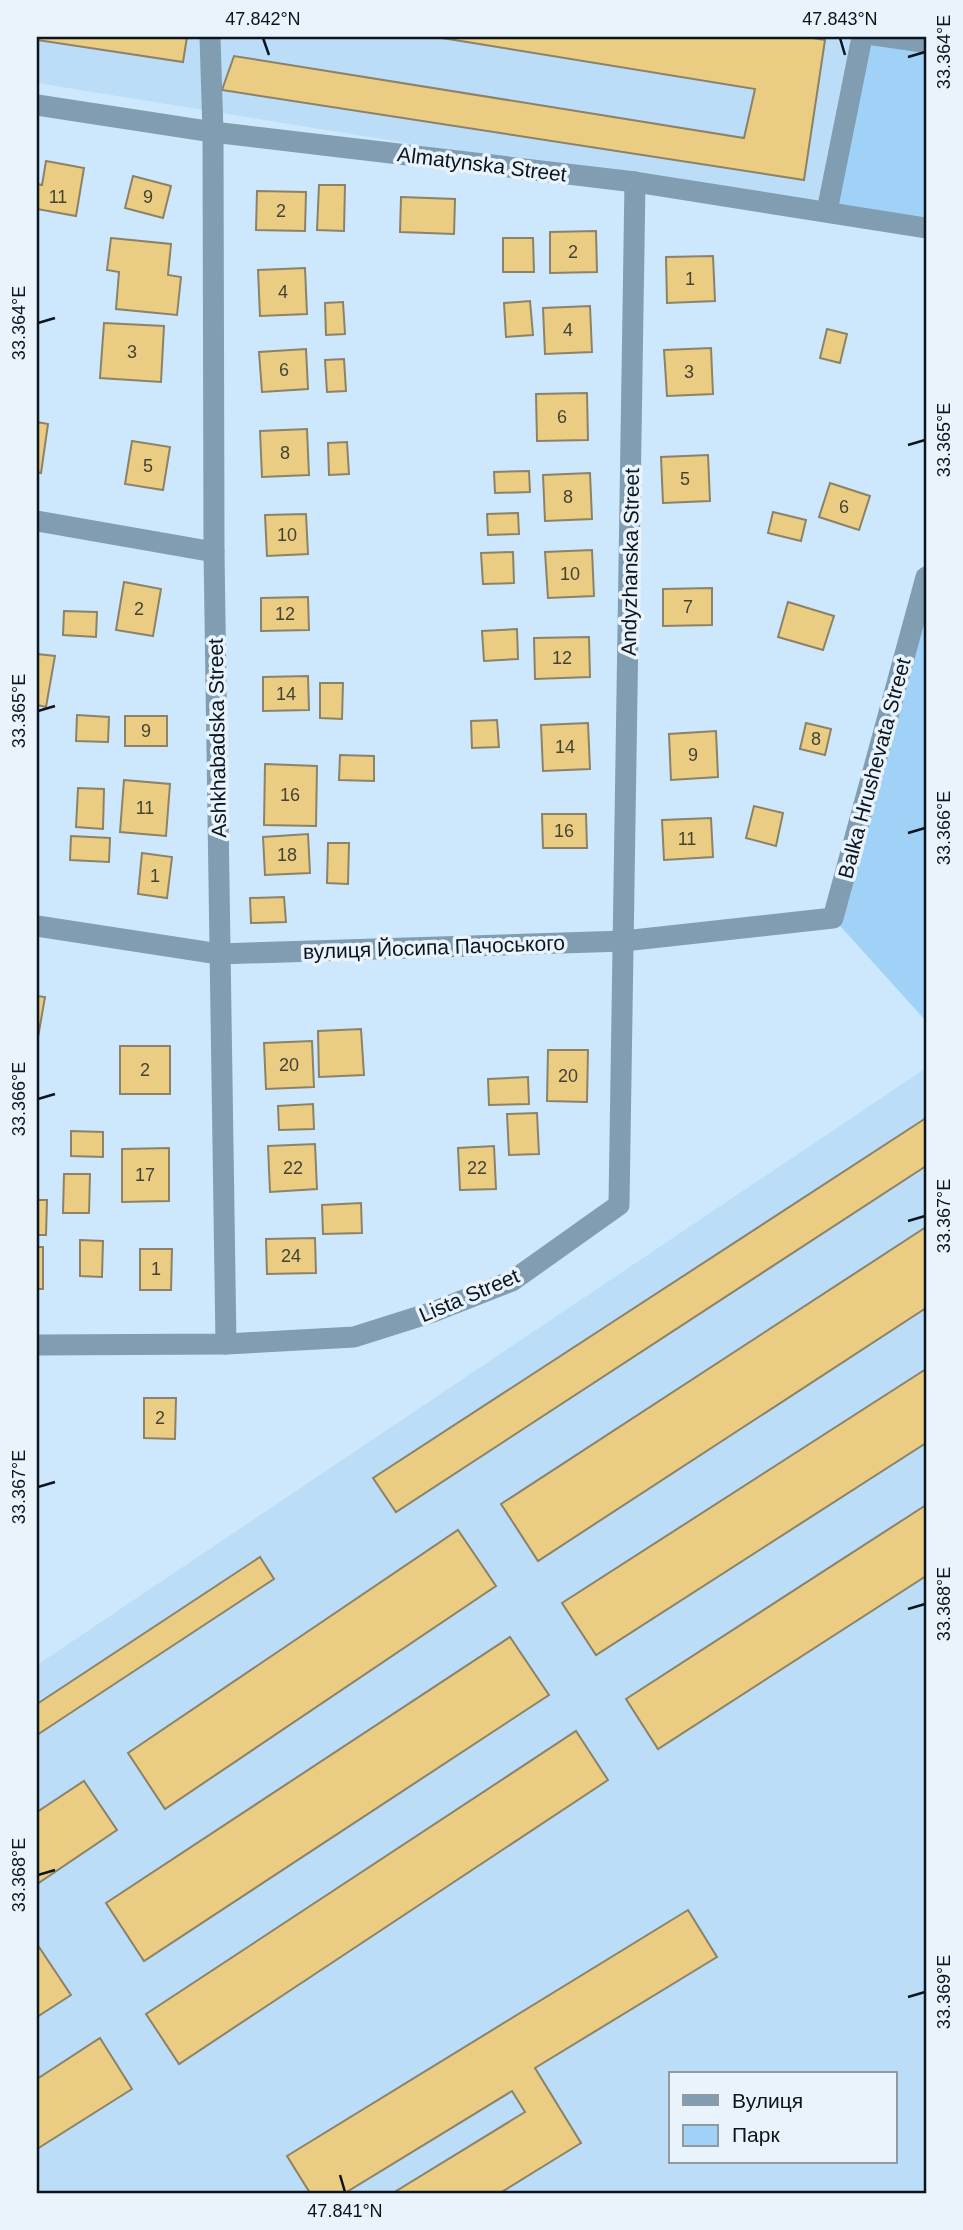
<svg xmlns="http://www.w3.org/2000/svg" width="963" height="2230" viewBox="0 0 963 2230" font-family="Helvetica,sans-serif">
  <rect width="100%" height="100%" fill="#cde8fd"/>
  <g fill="#bbddf7" fill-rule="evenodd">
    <path d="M 37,37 L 862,37 L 827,211 L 37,83 Z"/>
    <path d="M 926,1068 L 926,2193 L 37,2193 L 37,1665 ZM 671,2074 L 895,2074 L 895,2162 L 671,2162 Z"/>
  </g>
  <g fill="#a0d2f7">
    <path d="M 862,37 L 926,37 L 926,228 L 827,211 Z"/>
    <path d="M 926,577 L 926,1021 L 833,918 Z"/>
  </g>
  <g fill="#eacd83" stroke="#8c8267" stroke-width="2">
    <path d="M 37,37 L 187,37 L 183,62 L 37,40 Z"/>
    <path d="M 436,37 L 807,37 L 825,40 L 804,180 L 222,90 L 234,56 L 744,138 L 755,89 Z"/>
    <path d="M 46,161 L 84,168 L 76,216 L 37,209 L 37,184 L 42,185 Z"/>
    <path d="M 133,176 L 171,186 L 163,218 L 125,208 Z"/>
    <path d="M 319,185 L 345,185 L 344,231 L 317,230 Z"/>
    <path d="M 257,191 L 306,192 L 305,231 L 256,230 Z"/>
    <path d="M 401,197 L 455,199 L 454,234 L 400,232 Z"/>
    <path d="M 596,231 L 597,272 L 550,273 L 550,232 Z"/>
    <path d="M 111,238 L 171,244 L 168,275 L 181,277 L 177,315 L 116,309 L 119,272 L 107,270 Z"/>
    <path d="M 503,238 L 533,238 L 534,272 L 503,272 Z"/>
    <path d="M 713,256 L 715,301 L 667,303 L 666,257 Z"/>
    <path d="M 305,268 L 307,314 L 260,316 L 258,270 Z"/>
    <path d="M 530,301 L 533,335 L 506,337 L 504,303 Z"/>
    <path d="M 343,302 L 345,334 L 326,335 L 325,303 Z"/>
    <path d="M 590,306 L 592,352 L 545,354 L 543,308 Z"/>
    <path d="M 104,323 L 164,326 L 161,382 L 100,378 Z"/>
    <path d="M 827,329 L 847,334 L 840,363 L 820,358 Z"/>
    <path d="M 711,348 L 713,394 L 667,396 L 664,350 Z"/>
    <path d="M 306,349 L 308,389 L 262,392 L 259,352 Z"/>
    <path d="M 344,359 L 346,391 L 327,392 L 325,360 Z"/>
    <path d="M 587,393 L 588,440 L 537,441 L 536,394 Z"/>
    <path d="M 37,422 L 48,424 L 41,473 L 37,472 Z"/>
    <path d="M 307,429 L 309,475 L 262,477 L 260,431 Z"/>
    <path d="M 132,441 L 170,447 L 163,490 L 125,484 Z"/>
    <path d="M 347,442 L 349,474 L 329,475 L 328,443 Z"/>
    <path d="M 708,455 L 710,501 L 663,503 L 661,457 Z"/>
    <path d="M 529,471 L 530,492 L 495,493 L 494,472 Z"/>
    <path d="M 590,473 L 592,519 L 545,521 L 543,475 Z"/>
    <path d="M 830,483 L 870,496 L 859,530 L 819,517 Z"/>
    <path d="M 773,512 L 806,520 L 801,541 L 768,533 Z"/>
    <path d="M 518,513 L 519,534 L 488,535 L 487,514 Z"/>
    <path d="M 306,514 L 308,554 L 267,556 L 265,515 Z"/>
    <path d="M 592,550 L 594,596 L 548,598 L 545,552 Z"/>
    <path d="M 513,552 L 514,583 L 483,584 L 481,553 Z"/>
    <path d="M 124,582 L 161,589 L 153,636 L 116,630 Z"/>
    <path d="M 712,588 L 712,625 L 663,626 L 663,589 Z"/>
    <path d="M 308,597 L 309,630 L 261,631 L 261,598 Z"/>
    <path d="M 788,602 L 834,616 L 823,650 L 778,637 Z"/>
    <path d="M 64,611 L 97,612 L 96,637 L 63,635 Z"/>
    <path d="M 517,629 L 518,659 L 484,661 L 482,631 Z"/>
    <path d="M 589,637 L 590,677 L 535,679 L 534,638 Z"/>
    <path d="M 37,654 L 55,656 L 46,707 L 37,705 Z"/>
    <path d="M 308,676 L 309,710 L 263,711 L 263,677 Z"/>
    <path d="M 320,683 L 343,683 L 342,719 L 320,718 Z"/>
    <path d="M 77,715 L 109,717 L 108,742 L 76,741 Z"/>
    <rect x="125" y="716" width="42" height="30"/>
    <path d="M 497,720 L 499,747 L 472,748 L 471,721 Z"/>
    <path d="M 588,723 L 590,769 L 543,771 L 541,725 Z"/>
    <path d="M 806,723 L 831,729 L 825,755 L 800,749 Z"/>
    <path d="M 716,731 L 718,777 L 671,780 L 669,734 Z"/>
    <path d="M 340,755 L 374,756 L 374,781 L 339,780 Z"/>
    <path d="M 265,764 L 317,766 L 316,826 L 264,825 Z"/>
    <path d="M 124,780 L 170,784 L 166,836 L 120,832 Z"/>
    <path d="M 78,788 L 104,789 L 103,829 L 76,827 Z"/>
    <path d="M 754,806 L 783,813 L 776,846 L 746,838 Z"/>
    <path d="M 542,814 L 586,814 L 587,848 L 543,848 Z"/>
    <path d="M 711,818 L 713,857 L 664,860 L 662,820 Z"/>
    <path d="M 308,834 L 310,873 L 265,875 L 263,837 Z"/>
    <path d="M 71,836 L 110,838 L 109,862 L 70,860 Z"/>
    <path d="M 328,843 L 349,843 L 348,884 L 327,883 Z"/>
    <path d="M 142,853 L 172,857 L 167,898 L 138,894 Z"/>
    <path d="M 284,897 L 286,922 L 251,923 L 250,898 Z"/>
    <path d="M 37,996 L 45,997 L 37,1043 Z"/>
    <path d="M 361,1029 L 364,1075 L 319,1077 L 318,1031 Z"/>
    <path d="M 312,1041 L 314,1087 L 266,1089 L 264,1043 Z"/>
    <rect x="120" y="1046" width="50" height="48"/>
    <path d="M 548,1050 L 588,1050 L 587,1102 L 547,1101 Z"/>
    <path d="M 528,1077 L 529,1104 L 489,1105 L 488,1079 Z"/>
    <path d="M 313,1104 L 314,1129 L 279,1130 L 278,1106 Z"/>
    <path d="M 537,1113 L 539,1154 L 509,1155 L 507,1114 Z"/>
    <path d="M 926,1118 L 926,1166 L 396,1512 L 373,1478 Z"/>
    <path d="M 71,1131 L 103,1132 L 103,1157 L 71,1156 Z"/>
    <path d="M 315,1144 L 317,1189 L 270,1192 L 268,1146 Z"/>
    <path d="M 494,1146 L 496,1189 L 460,1190 L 458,1148 Z"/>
    <path d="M 169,1148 L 169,1201 L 122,1202 L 122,1149 Z"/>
    <path d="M 64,1174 L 90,1174 L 89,1213 L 63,1213 Z"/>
    <path d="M 37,1200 L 47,1200 L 46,1235 L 37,1235 Z"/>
    <path d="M 361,1203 L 362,1233 L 323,1234 L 322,1205 Z"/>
    <path d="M 926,1227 L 926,1308 L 538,1561 L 501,1504 Z"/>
    <path d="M 315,1238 L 316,1273 L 267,1274 L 266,1239 Z"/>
    <path d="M 80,1240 L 103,1241 L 102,1277 L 80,1276 Z"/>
    <rect x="37" y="1247" width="6" height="42"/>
    <path d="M 140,1249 L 172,1249 L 171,1290 L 140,1290 Z"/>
    <path d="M 926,1369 L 926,1443 L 596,1655 L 562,1603 Z"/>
    <path d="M 144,1398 L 176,1398 L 175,1439 L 144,1438 Z"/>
    <path d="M 926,1505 L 926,1576 L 658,1749 L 626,1699 Z"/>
    <path d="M 458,1530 L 496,1586 L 165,1809 L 128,1753 Z"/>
    <path d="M 260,1557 L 274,1579 L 37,1735 L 37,1704 Z"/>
    <path d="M 510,1637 L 549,1695 L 144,1961 L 106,1903 Z"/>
    <path d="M 576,1731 L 608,1780 L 179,2064 L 146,2014 Z"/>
    <path d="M 84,1781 L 117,1830 L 37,1884 L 37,1812 Z"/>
    <path d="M 688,1910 L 717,1957 L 535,2068 L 581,2143 L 500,2193 L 393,2193 L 525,2112 L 512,2091 L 345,2193 L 310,2193 L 287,2156 Z"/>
    <path d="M 39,1947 L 71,1995 L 37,2017 L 37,1949 Z"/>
    <path d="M 100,2038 L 132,2089 L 37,2149 L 37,2079 Z"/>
  </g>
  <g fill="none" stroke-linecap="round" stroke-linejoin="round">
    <path stroke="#809db2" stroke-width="16" d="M 870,37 L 926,45"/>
    <g stroke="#809db2" stroke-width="21">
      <path d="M 210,37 L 213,132 L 214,552 L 226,1344"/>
      <path d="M 37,105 L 213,132 L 635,182 L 926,228"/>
      <path d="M 827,211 L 862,37"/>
      <path d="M 37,521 L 214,552"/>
      <path d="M 37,926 L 219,954 L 624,941 L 833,918 L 926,577"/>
      <path d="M 37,1345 L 226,1344 L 354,1337 L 433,1312 L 512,1281 L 619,1205 L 635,182"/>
    </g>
  </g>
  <path fill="none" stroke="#0c151d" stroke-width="2.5" d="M 263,38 L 269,55M 840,38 L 845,55M 908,57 L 925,52M 38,323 L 55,318M 908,445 L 925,440M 38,711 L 55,706M 908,833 L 925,828M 38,1099 L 55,1094M 908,1221 L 925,1216M 38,1487 L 55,1482M 908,1609 L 925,1604M 38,1875 L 55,1870M 908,1997 L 925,1992M 340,2175 L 345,2192"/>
  <g text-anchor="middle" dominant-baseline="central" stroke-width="7" stroke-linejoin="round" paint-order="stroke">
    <g font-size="18" fill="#444336">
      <text x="58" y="197">11</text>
      <text x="148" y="197">9</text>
      <text x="281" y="211">2</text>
      <text x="573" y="252">2</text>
      <text x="690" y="279">1</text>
      <text x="283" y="292">4</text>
      <text x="568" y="330">4</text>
      <text x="132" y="352">3</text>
      <text x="284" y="370">6</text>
      <text x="689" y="372">3</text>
      <text x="562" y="417">6</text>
      <text x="285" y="453">8</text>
      <text x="148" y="466">5</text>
      <text x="685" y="479">5</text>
      <text x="568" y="497">8</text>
      <text x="844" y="507">6</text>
      <text x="287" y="535">10</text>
      <text x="570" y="574">10</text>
      <text x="688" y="607">7</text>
      <text x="139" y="609">2</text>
      <text x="285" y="614">12</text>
      <text x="562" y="658">12</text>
      <text x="286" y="694">14</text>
      <text x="146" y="731">9</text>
      <text x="816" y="739">8</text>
      <text x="565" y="747">14</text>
      <text x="693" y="755">9</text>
      <text x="290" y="795">16</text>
      <text x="145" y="808">11</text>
      <text x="564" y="831">16</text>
      <text x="687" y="839">11</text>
      <text x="287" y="855">18</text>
      <text x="155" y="876">1</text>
      <text x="289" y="1065">20</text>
      <text x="145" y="1070">2</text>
      <text x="568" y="1076">20</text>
      <text x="293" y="1168">22</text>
      <text x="477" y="1168">22</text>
      <text x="145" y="1175">17</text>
      <text x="291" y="1256">24</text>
      <text x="156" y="1269">1</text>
      <text x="160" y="1418">2</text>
    </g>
    <g font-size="21" fill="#0c151d" stroke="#e8f3fc">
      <text transform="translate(482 164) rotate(7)">Almatynska Street</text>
      <text transform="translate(630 562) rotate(-89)">Andyzhanska Street</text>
      <text transform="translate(217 738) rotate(-91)">Ashkhabadska Street</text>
      <text transform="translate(874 768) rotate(-75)">Balka Hrushevata Street</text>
      <text transform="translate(434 947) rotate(-2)">вулиця Йосипа Пачоського</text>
      <text transform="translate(469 1295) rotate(-23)">Lista Street</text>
    </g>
  </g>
  <rect width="963" height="2230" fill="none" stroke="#e8f3fc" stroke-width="77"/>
  <rect x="669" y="2072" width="228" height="91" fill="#e8f3fc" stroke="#909aa3" stroke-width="2"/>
  <rect x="683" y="2095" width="35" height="10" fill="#809db2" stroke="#909aa3" stroke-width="2"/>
  <text x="732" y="2108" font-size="21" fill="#0c151d">Вулиця</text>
  <rect x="683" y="2125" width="35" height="21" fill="#a0d2f7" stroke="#909aa3" stroke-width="2"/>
  <text x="732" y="2142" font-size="21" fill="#0c151d">Парк</text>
  <rect x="38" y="38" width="887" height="2154" fill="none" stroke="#0c151d" stroke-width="2.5"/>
  <g font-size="18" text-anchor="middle" fill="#0c151d">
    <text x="263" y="25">47.842°N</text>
    <text x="840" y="25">47.843°N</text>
    <text transform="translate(944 52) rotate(-90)" y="6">33.364°E</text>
    <text transform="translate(19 323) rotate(-90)" y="6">33.364°E</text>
    <text transform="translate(944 440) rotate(-90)" y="6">33.365°E</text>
    <text transform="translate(19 711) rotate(-90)" y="6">33.365°E</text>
    <text transform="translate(944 828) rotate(-90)" y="6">33.366°E</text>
    <text transform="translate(19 1099) rotate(-90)" y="6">33.366°E</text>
    <text transform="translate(944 1216) rotate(-90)" y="6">33.367°E</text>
    <text transform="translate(19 1487) rotate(-90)" y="6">33.367°E</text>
    <text transform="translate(944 1604) rotate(-90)" y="6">33.368°E</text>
    <text transform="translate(19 1875) rotate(-90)" y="6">33.368°E</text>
    <text transform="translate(944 1992) rotate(-90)" y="6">33.369°E</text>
    <text x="345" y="2217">47.841°N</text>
  </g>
</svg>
